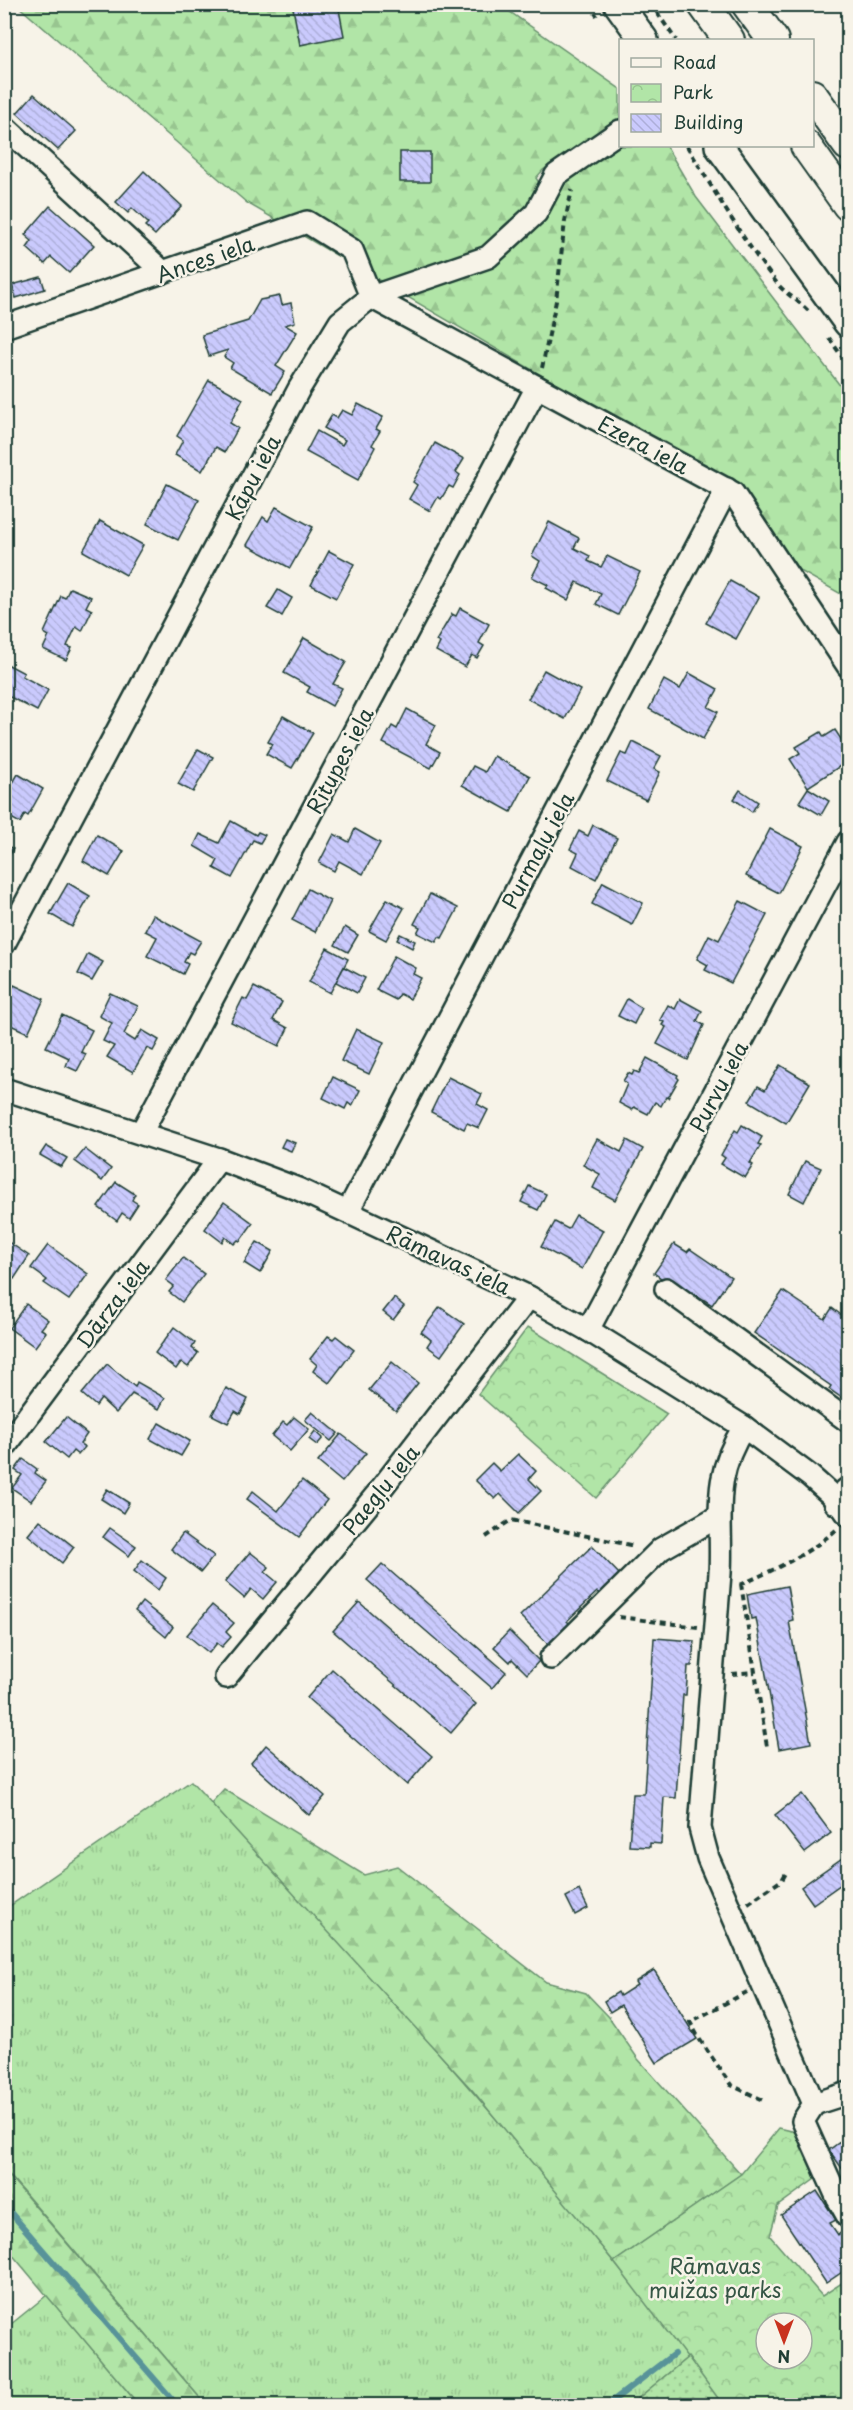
<svg xmlns="http://www.w3.org/2000/svg" width="853" height="2410" viewBox="0 0 853 2410" font-family="'Playpen Sans',sans-serif">
  <defs>
    <pattern id="grass-tufts" width="24" height="20" patternUnits="userSpaceOnUse" patternTransform="scale(1.5)"><rect width="24" height="20" fill="#b1e5a7"/><path d="M3 7l-1-3M5 7V3M7 7l1-3M15 17l-1-3M17 17v-4M19 17l1-3" fill="none" stroke="#98c590"/></pattern>
    <pattern id="forest-firs" width="22" height="20" patternUnits="userSpaceOnUse" patternTransform="scale(1.5)"><rect width="22" height="20" fill="#b1e5a7"/><path d="M5 1l3.5 6h-7zM16 11l3.5 6h-7z" fill="#98c590"/></pattern>
    <pattern id="park-crowns" width="20" height="18" patternUnits="userSpaceOnUse" patternTransform="scale(1.5)"><rect width="20" height="18" fill="#b1e5a7"/><path d="M2 6a3 3 0 1 1 6 0M12 15a3 3 0 1 1 6 0" fill="none" stroke="#98c590"/></pattern>
    <pattern id="garden-dots" width="8" height="8" patternUnits="userSpaceOnUse" patternTransform="scale(1.5)"><rect width="8" height="8" fill="#b1e5a7"/><path d="M2 2h.1M6 6h.1" fill="none" stroke="#98c590" stroke-width="1.8" stroke-linecap="round"/></pattern>
    <pattern id="building-back-hatch" width="6" height="6" patternUnits="userSpaceOnUse" patternTransform="scale(1.5)"><rect width="6" height="6" fill="#cacafd"/><path d="M-1 5l2 2M0 0l6 6M5-1l2 2" fill="none" stroke="#adaed9"/></pattern>
  </defs>
  <rect width="100%" height="100%" fill="#f7f3e8"/>
  <filter id="ink" filterUnits="userSpaceOnUse"><feTurbulence type="fractalNoise" baseFrequency=".0167" numOctaves="2"/><feDisplacementMap in="SourceGraphic" scale="12" xChannelSelector="R" yChannelSelector="G"/><feConvolveMatrix kernelMatrix="1 2 1 2 8 2 1 2 1" color-interpolation-filters="sRGB"/></filter>
  <g filter="url(#ink)">
    <g fill="url(#grass-tufts)" stroke="#68916e" stroke-width="1.5">
      <path d="M 191,1781 C 285,1883 380,1985 471,2090 C 547,2176 618,2266 688,2357 L 630,2405 L 206,2405 L 5,2170 L 4,1910 Z"/>
      <path d="M 47,2295 L 139,2405 L 5,2406 L 5,2329 Z"/>
    </g>
    <g fill="url(#forest-firs)" stroke="#68916e" stroke-width="1.5">
      <path d="M 17,5 L 500,5 L 620,89 L 620,121 L 543,170 L 536,178 L 545,192 L 620,142 L 620,146 L 666,146 L 696,197 L 848,396 L 848,598 L 795,568 L 736,489 L 247,203 Z"/>
      <path d="M 224,1789 L 364,1875 L 397,1866 L 546,1982 L 586,1993 L 609,2017 L 638,2059 L 741,2174 L 614,2262 L 473,2091 L 211,1803 Z"/>
      <path d="M 4,2170 L 206,2405 L 139,2405 L 5,2246 Z"/>
    </g>
    <g fill="url(#park-crowns)" stroke="#68916e" stroke-width="1.5" fill-rule="evenodd">
      <path d="M 528,1327 L 667,1414 L 596,1498 L 478,1394 Z"/>
      <path d="M 779,2128 L 800,2133 L 815,2179 L 778,2206 L 770,2236 L 822,2296 L 848,2279 L 848,2405 L 723,2405 L 614,2262 L 741,2174 ZM 766,2323 L 802,2323 L 802,2359 L 766,2359 Z"/>
    </g>
    <path fill="url(#garden-dots)" stroke="#68916e" stroke-width="1.5" d="M 688,2357 L 723,2405 L 630,2405 Z"/>
    <g fill="none" stroke-linecap="round" stroke-linejoin="round">
      <g stroke="#599399" stroke-width="6">
        <path d="M 4,2205 L 178,2406"/>
        <path d="M 606,2406 L 674,2354"/>
      </g>
    </g>
    <g fill="url(#building-back-hatch)" stroke="#1f3d34" stroke-width="1.5">
      <path d="M 309,4 L 338,4 L 344,36 L 300,45 L 293,8 Z"/>
      <path d="M 34,94 L 76,131 L 58,150 L 17,113 Z"/>
      <rect x="400" y="152" width="30" height="30"/>
      <path d="M 144,171 L 182,206 L 155,235 L 145,226 L 148,223 L 132,208 L 128,213 L 116,202 Z"/>
      <path d="M 50,206 L 94,245 L 69,273 L 51,257 L 45,264 L 27,248 L 32,241 L 25,235 Z"/>
      <path d="M 41,277 L 45,289 L 16,298 L 12,285 Z"/>
      <path d="M 280,296 L 282,305 L 291,303 L 295,322 L 285,325 L 297,332 L 276,366 L 285,372 L 272,393 L 230,368 L 233,363 L 224,357 L 228,350 L 209,356 L 202,335 L 248,321 L 260,300 Z"/>
      <path d="M 209,380 L 243,399 L 230,423 L 238,428 L 225,452 L 216,447 L 202,471 L 175,455 L 183,440 L 177,436 Z"/>
      <path d="M 358,404 L 383,417 L 376,429 L 380,431 L 372,445 L 375,447 L 358,480 L 306,452 L 317,431 L 342,445 L 345,440 L 324,428 L 332,415 L 337,418 L 342,410 L 352,415 Z"/>
      <path d="M 435,443 L 464,459 L 456,472 L 460,475 L 453,488 L 449,486 L 441,499 L 438,497 L 430,511 L 409,499 L 417,485 L 413,482 Z"/>
      <path d="M 167,484 L 199,500 L 178,540 L 147,524 Z"/>
      <path d="M 276,507 L 313,527 L 290,568 L 247,545 L 263,517 L 268,521 Z"/>
      <path d="M 100,521 L 143,545 L 126,575 L 83,551 Z"/>
      <path d="M 549,522 L 579,538 L 574,548 L 590,556 L 588,561 L 601,567 L 607,556 L 640,572 L 618,615 L 596,604 L 601,594 L 577,582 L 568,600 L 546,588 L 548,585 L 532,577 L 540,561 L 532,556 Z"/>
      <path d="M 329,551 L 354,564 L 336,598 L 311,585 Z"/>
      <path d="M 730,581 L 759,597 L 736,639 L 706,623 Z"/>
      <path d="M 70,588 L 91,597 L 86,607 L 92,610 L 82,631 L 76,627 L 67,646 L 72,648 L 66,660 L 43,649 L 49,636 L 44,633 L 61,596 L 65,598 Z"/>
      <path d="M 278,590 L 292,598 L 282,616 L 267,608 Z"/>
      <path d="M 460,608 L 489,624 L 479,643 L 484,646 L 477,658 L 472,655 L 465,667 L 436,651 L 440,643 L 436,641 L 452,614 L 456,616 Z"/>
      <path d="M 304,638 L 346,662 L 333,684 L 342,688 L 332,706 L 307,692 L 310,687 L 284,673 Z"/>
      <path d="M 7,664 L 24,673 L 22,676 L 48,690 L 37,711 L 4,694 L 4,668 Z"/>
      <path d="M 544,670 L 580,690 L 565,719 L 528,699 Z"/>
      <path d="M 689,673 L 718,689 L 708,707 L 718,712 L 703,739 L 649,709 L 664,680 L 680,689 Z"/>
      <path d="M 407,709 L 436,725 L 426,744 L 440,752 L 431,768 L 383,743 L 392,726 L 397,729 Z"/>
      <path d="M 283,716 L 313,733 L 292,768 L 266,754 L 272,744 L 268,742 Z"/>
      <path d="M 835,730 L 848,750 L 848,761 L 808,787 L 790,759 L 800,753 L 796,747 L 821,732 L 824,737 Z"/>
      <path d="M 633,742 L 661,756 L 654,769 L 660,772 L 646,800 L 607,781 L 621,753 L 627,755 Z"/>
      <path d="M 198,749 L 213,757 L 193,792 L 178,784 Z"/>
      <path d="M 494,756 L 530,776 L 511,812 L 462,785 L 473,766 L 485,772 Z"/>
      <path d="M 18,774 L 43,789 L 28,816 L 25,814 L 20,823 L 4,814 L 4,798 Z"/>
      <path d="M 808,788 L 829,801 L 821,815 L 799,802 Z"/>
      <path d="M 740,790 L 758,802 L 752,812 L 734,799 Z"/>
      <path d="M 231,821 L 256,835 L 258,832 L 265,835 L 260,843 L 253,840 L 232,878 L 214,868 L 218,860 L 194,846 L 200,834 L 219,843 Z"/>
      <path d="M 593,825 L 617,838 L 596,879 L 572,866 L 578,853 L 570,849 L 579,831 L 588,836 Z"/>
      <path d="M 355,829 L 380,843 L 363,874 L 339,861 L 334,871 L 319,863 L 334,834 L 349,842 Z"/>
      <path d="M 770,829 L 803,846 L 779,893 L 746,876 Z"/>
      <path d="M 97,835 L 124,851 L 109,876 L 83,861 Z"/>
      <path d="M 4,844 L 13,849 L 4,865 Z"/>
      <path d="M 603,882 L 643,903 L 632,925 L 592,904 Z"/>
      <path d="M 68,883 L 90,896 L 72,927 L 50,914 Z"/>
      <path d="M 308,889 L 330,901 L 315,932 L 292,920 Z"/>
      <path d="M 430,894 L 458,908 L 442,938 L 439,937 L 436,942 L 417,933 L 420,927 L 414,924 Z"/>
      <path d="M 387,899 L 404,908 L 386,940 L 369,931 Z"/>
      <path d="M 740,901 L 767,915 L 731,983 L 705,970 L 708,965 L 697,959 L 709,935 L 719,940 Z"/>
      <path d="M 153,915 L 201,941 L 193,954 L 189,952 L 184,962 L 188,964 L 183,974 L 147,956 L 157,937 L 145,931 Z"/>
      <path d="M 345,927 L 358,935 L 348,952 L 335,945 Z"/>
      <path d="M 400,934 L 415,941 L 412,948 L 397,940 Z"/>
      <path d="M 327,948 L 348,959 L 330,993 L 309,982 Z"/>
      <path d="M 88,954 L 103,962 L 92,981 L 78,974 Z"/>
      <path d="M 394,956 L 416,968 L 413,974 L 421,978 L 410,999 L 400,994 L 396,1000 L 376,990 Z"/>
      <path d="M 344,967 L 365,978 L 357,993 L 336,982 Z"/>
      <path d="M 14,985 L 44,999 L 28,1033 L 4,1022 L 4,1004 Z"/>
      <path d="M 254,987 L 282,1002 L 273,1020 L 288,1028 L 279,1046 L 231,1022 L 243,998 L 247,1000 Z"/>
      <path d="M 110,993 L 138,1006 L 124,1034 L 135,1041 L 142,1030 L 159,1040 L 153,1051 L 147,1048 L 133,1072 L 107,1057 L 114,1046 L 103,1041 L 112,1023 L 99,1016 Z"/>
      <path d="M 627,999 L 642,1008 L 634,1024 L 618,1016 Z"/>
      <path d="M 680,999 L 702,1011 L 697,1021 L 704,1025 L 688,1060 L 657,1044 L 666,1027 L 662,1025 L 664,1022 L 660,1020 L 668,1005 L 675,1009 Z"/>
      <path d="M 62,1015 L 92,1030 L 81,1052 L 86,1054 L 77,1071 L 66,1066 L 69,1058 L 46,1047 Z"/>
      <path d="M 356,1029 L 384,1042 L 369,1074 L 341,1061 Z"/>
      <path d="M 647,1058 L 678,1075 L 677,1077 L 679,1079 L 668,1098 L 666,1097 L 661,1106 L 655,1102 L 648,1114 L 634,1107 L 632,1110 L 619,1103 L 627,1084 L 623,1081 L 628,1073 L 632,1075 L 634,1071 L 639,1073 Z"/>
      <path d="M 780,1065 L 810,1083 L 786,1123 L 749,1101 L 758,1086 L 765,1090 Z"/>
      <path d="M 333,1077 L 360,1090 L 352,1106 L 348,1103 L 345,1109 L 323,1098 Z"/>
      <path d="M 448,1077 L 482,1094 L 477,1104 L 488,1110 L 479,1128 L 467,1123 L 464,1129 L 431,1112 Z"/>
      <path d="M 742,1125 L 762,1137 L 758,1144 L 761,1145 L 750,1163 L 753,1165 L 745,1178 L 721,1164 L 725,1158 L 721,1155 L 735,1130 L 738,1132 Z"/>
      <path d="M 285,1139 L 295,1143 L 291,1151 L 281,1147 Z"/>
      <path d="M 597,1139 L 621,1152 L 627,1140 L 643,1149 L 615,1200 L 593,1188 L 600,1174 L 583,1165 Z"/>
      <path d="M 46,1146 L 67,1158 L 61,1167 L 40,1155 Z"/>
      <path d="M 85,1149 L 111,1169 L 102,1181 L 75,1161 Z"/>
      <path d="M 805,1161 L 821,1168 L 804,1202 L 789,1194 Z"/>
      <path d="M 116,1182 L 135,1194 L 132,1200 L 138,1204 L 129,1218 L 122,1213 L 117,1221 L 98,1207 Z"/>
      <path d="M 529,1186 L 546,1194 L 538,1210 L 521,1202 Z"/>
      <path d="M 224,1202 L 253,1223 L 240,1241 L 238,1240 L 234,1244 L 225,1237 L 222,1242 L 205,1229 Z"/>
      <path d="M 576,1215 L 603,1230 L 582,1269 L 541,1247 L 555,1222 L 568,1229 Z"/>
      <path d="M 4,1239 L 29,1256 L 14,1279 L 4,1273 Z"/>
      <path d="M 257,1242 L 273,1251 L 260,1273 L 244,1263 Z"/>
      <path d="M 674,1244 L 687,1252 L 690,1249 L 731,1277 L 712,1305 L 692,1292 L 688,1297 L 654,1273 Z"/>
      <path d="M 48,1245 L 88,1274 L 69,1300 L 44,1283 L 47,1280 L 31,1268 Z"/>
      <path d="M 183,1258 L 204,1274 L 182,1302 L 169,1292 L 174,1286 L 166,1280 Z"/>
      <path d="M 783,1291 L 825,1319 L 832,1308 L 848,1320 L 848,1402 L 829,1389 L 831,1386 L 754,1333 Z"/>
      <path d="M 394,1298 L 404,1306 L 393,1320 L 383,1312 Z"/>
      <path d="M 26,1304 L 48,1320 L 41,1329 L 46,1332 L 35,1347 L 9,1328 Z"/>
      <path d="M 440,1307 L 464,1324 L 441,1356 L 427,1346 L 431,1340 L 421,1332 Z"/>
      <path d="M 174,1327 L 195,1343 L 192,1348 L 198,1353 L 188,1367 L 181,1362 L 176,1369 L 155,1353 Z"/>
      <path d="M 328,1336 L 333,1339 L 336,1336 L 354,1350 L 329,1383 L 313,1371 L 317,1365 L 310,1359 Z"/>
      <path d="M 392,1362 L 418,1383 L 396,1411 L 369,1390 Z"/>
      <path d="M 107,1364 L 135,1387 L 137,1382 L 165,1398 L 159,1409 L 132,1394 L 116,1413 L 101,1399 L 96,1406 L 82,1394 Z"/>
      <path d="M 226,1388 L 248,1399 L 240,1414 L 235,1411 L 228,1423 L 212,1415 Z"/>
      <path d="M 312,1412 L 338,1433 L 331,1441 L 305,1420 Z"/>
      <path d="M 66,1417 L 87,1434 L 80,1444 L 85,1447 L 78,1455 L 73,1451 L 67,1459 L 46,1442 Z"/>
      <path d="M 294,1417 L 309,1429 L 290,1451 L 272,1436 L 283,1422 L 287,1425 Z"/>
      <path d="M 159,1423 L 190,1441 L 181,1456 L 150,1439 Z"/>
      <path d="M 315,1431 L 323,1438 L 317,1445 L 309,1439 Z"/>
      <path d="M 341,1434 L 366,1453 L 342,1482 L 318,1462 Z"/>
      <path d="M 518,1454 L 536,1471 L 529,1479 L 541,1491 L 519,1513 L 500,1494 L 495,1499 L 475,1480 L 492,1463 L 500,1471 Z"/>
      <path d="M 23,1459 L 37,1469 L 35,1473 L 46,1481 L 31,1501 L 12,1488 L 22,1475 L 15,1470 Z"/>
      <path d="M 302,1480 L 327,1500 L 299,1537 L 247,1499 L 253,1491 L 278,1511 Z"/>
      <path d="M 107,1489 L 129,1503 L 123,1513 L 101,1499 Z"/>
      <path d="M 40,1520 L 74,1547 L 62,1563 L 28,1535 Z"/>
      <path d="M 110,1528 L 136,1546 L 129,1556 L 103,1537 Z"/>
      <path d="M 183,1533 L 214,1556 L 201,1572 L 171,1549 Z"/>
      <path d="M 592,1546 L 621,1576 L 601,1596 L 597,1592 L 567,1621 L 571,1625 L 550,1646 L 520,1616 Z"/>
      <path d="M 250,1552 L 269,1567 L 265,1572 L 277,1582 L 263,1599 L 251,1589 L 244,1598 L 225,1582 Z"/>
      <path d="M 142,1560 L 166,1578 L 158,1590 L 134,1571 Z"/>
      <path d="M 382,1564 L 506,1672 L 492,1688 L 367,1580 Z"/>
      <path d="M 787,1586 L 793,1620 L 789,1621 L 811,1743 L 779,1749 L 756,1618 L 751,1619 L 747,1594 Z"/>
      <path d="M 142,1602 L 173,1627 L 166,1637 L 135,1611 Z"/>
      <path d="M 359,1602 L 476,1704 L 451,1733 L 333,1631 Z"/>
      <path d="M 212,1605 L 234,1623 L 226,1632 L 231,1637 L 222,1647 L 217,1643 L 209,1653 L 187,1635 Z"/>
      <path d="M 509,1631 L 539,1661 L 527,1674 L 512,1659 L 510,1662 L 494,1647 Z"/>
      <path d="M 654,1638 L 694,1641 L 692,1666 L 688,1666 L 686,1695 L 683,1695 L 676,1798 L 664,1797 L 661,1844 L 650,1843 L 650,1847 L 629,1846 L 633,1794 L 644,1794 Z"/>
      <path d="M 332,1669 L 432,1756 L 407,1785 L 307,1698 Z"/>
      <path d="M 266,1745 L 325,1796 L 309,1815 L 251,1763 Z"/>
      <path d="M 802,1794 L 831,1833 L 805,1853 L 775,1815 Z"/>
      <path d="M 848,1854 L 848,1879 L 813,1904 L 801,1887 Z"/>
      <path d="M 579,1890 L 588,1908 L 575,1915 L 566,1897 Z"/>
      <path d="M 654,1970 L 697,2039 L 657,2063 L 621,2005 L 610,2012 L 604,2001 L 618,1992 L 620,1996 L 637,1985 L 635,1982 Z"/>
      <path d="M 848,2136 L 848,2177 L 829,2150 Z"/>
      <path d="M 817,2191 L 836,2220 L 830,2223 L 838,2235 L 843,2231 L 848,2240 L 848,2268 L 826,2283 L 781,2215 Z"/>
    </g>
    <g fill="none" stroke-linecap="round" stroke-linejoin="round">
      <g stroke="#1f3d34" stroke-width="26">
        <g id="minor">
          <path d="M 4,126 L 163,272"/>
          <path d="M 4,327 L 307,222 L 352,250 L 371,297 L 733,493 L 848,666"/>
          <path d="M 4,944 L 299,389 L 340,322 L 371,297 L 488,257 L 536,213 L 556,175 L 620,131"/>
          <path d="M 4,1089 L 219,1159 L 298,1189 L 529,1297 L 588,1330 L 744,1427 L 810,1476 L 838,1501 L 848,1515"/>
          <path d="M 141,1133 L 537,387"/>
          <path d="M 348,1211 L 727,489"/>
          <path d="M 666,1289 L 848,1421"/>
          <path d="M 588,1330 L 848,842"/>
          <path d="M 744,1427 C 710,1480 723,1515 720,1573 C 714,1658 706,1743 700,1828 L 708,1858 L 814,2104 L 803,2121 L 838,2199 L 848,2193"/>
          <path d="M 4,1448 L 219,1159"/>
          <path d="M 551,1658 L 661,1549 L 719,1516"/>
          <path d="M 226,1677 L 377,1494 L 529,1297"/>
          <path d="M 814,2104 L 848,2093"/>
          <path d="M 838,2199 L 848,2217"/>
        </g>
      </g>
      <g stroke="#1f3d34" stroke-width="32">
        <g id="major">
          <path d="M 618,4 L 644,40"/>
          <path d="M 719,146 L 848,323"/>
          <path d="M 838,1501 L 848,1492"/>
        </g>
      </g>
      <g stroke="#1f3d34" stroke-width="34">
        <g id="highway">
          <path d="M 703,4 L 729,40"/>
          <path d="M 747,4 L 773,40"/>
          <path d="M 812,95 L 848,145"/>
          <path d="M 806,146 L 848,205"/>
        </g>
      </g>
      <g stroke="#1f3d34" stroke-width="4" stroke-dasharray="6 4.5" stroke-linecap="butt">
        <path d="M 589,4 L 597,16"/>
        <path d="M 651,4 L 676,40"/>
        <path d="M 846,4 L 848,8"/>
        <path d="M 687,146 C 715,192 742,239 776,282 C 785,294 800,301 810,313"/>
        <path d="M 829,338 L 848,365"/>
        <path d="M 542,368 L 556,301 L 565,221 L 572,190"/>
        <path d="M 486,1537 L 511,1520 L 635,1546"/>
        <path d="M 741,1584 L 767,1747"/>
        <path d="M 740,1585 C 775,1569 808,1555 837,1529"/>
        <path d="M 619,1617 L 698,1627"/>
        <path d="M 732,1674 L 755,1672"/>
        <path d="M 748,1903 L 782,1880 L 786,1873"/>
        <path d="M 747,1992 L 690,2022 L 700,2040 L 731,2085 L 765,2101"/>
      </g>
      <use href="#minor" stroke="#f7f3e8" stroke-width="21"/>
      <use href="#major" stroke="#f7f3e8" stroke-width="27"/>
      <use href="#highway" stroke="#f7f3e8" stroke-width="30"/>
    </g>
  </g>
  <g text-anchor="middle" dominant-baseline="central" stroke-width="5" stroke-linejoin="round" paint-order="stroke">
    <g font-size="21" fill="#1f3d34" stroke="#f7f3e8">
      <text transform="translate(205 258) rotate(-19)">Ances iela</text>
      <text transform="translate(644 444) rotate(28)">Ezera iela</text>
      <text transform="translate(252 477) rotate(-62)">Kāpu iela</text>
      <text transform="translate(339 760) rotate(-62)">Rītupes iela</text>
      <text transform="translate(537 850) rotate(-62)">Purmaļu iela</text>
      <text transform="translate(718 1086) rotate(-62)">Purvu iela</text>
      <text transform="translate(449 1259) rotate(25)">Rāmavas iela</text>
      <text transform="translate(112 1303) rotate(-53)">Dārza iela</text>
      <text transform="translate(380 1489) rotate(-51)">Paegļu iela</text>
    </g>
    <g font-size="21" fill="#355645" stroke="#f7f3e8">
      <text x="715" y="2265">Rāmavas<tspan x="715" dy="24">muižas parks</tspan></text>
    </g>
  </g>
  <rect width="853" height="2410" fill="none" stroke="#f7f3e8" stroke-width="24"/>
  <rect x="12" y="12" width="829" height="2386" fill="none" stroke="#1f3d34" stroke-width="2" filter="url(#ink)"/>
  <rect x="619" y="39" width="195" height="108" fill="#f7f3e8" stroke="#a1aaa0" stroke-width="1.5"/>
  <rect x="631" y="58" width="30" height="9" fill="#f7f3e8" stroke="#a1aaa0" stroke-width="1.5"/>
  <text x="673" y="69" font-size="18" fill="#1f3d34">Road</text>
  <rect x="631" y="84" width="30" height="18" fill="url(#park-crowns)" stroke="#a1aaa0" stroke-width="1.5"/>
  <text x="673" y="99" font-size="18" fill="#1f3d34">Park</text>
  <rect x="631" y="114" width="30" height="18" fill="url(#building-back-hatch)" stroke="#a1aaa0" stroke-width="1.5"/>
  <text x="673" y="129" font-size="18" fill="#1f3d34">Building</text>
  <g transform="translate(784 2341) rotate(180)"><circle r="28" fill="#f7f3e8" stroke="#a1aaa0" stroke-width="1.5"/>
  <path d="M0-4.5L10 22L0 15L-10 22Z" fill="#c8321e"/>
  <text y="-9" font-size="16" font-weight="bold" text-anchor="middle" fill="#1f3d34">N</text>
  </g>
</svg>
